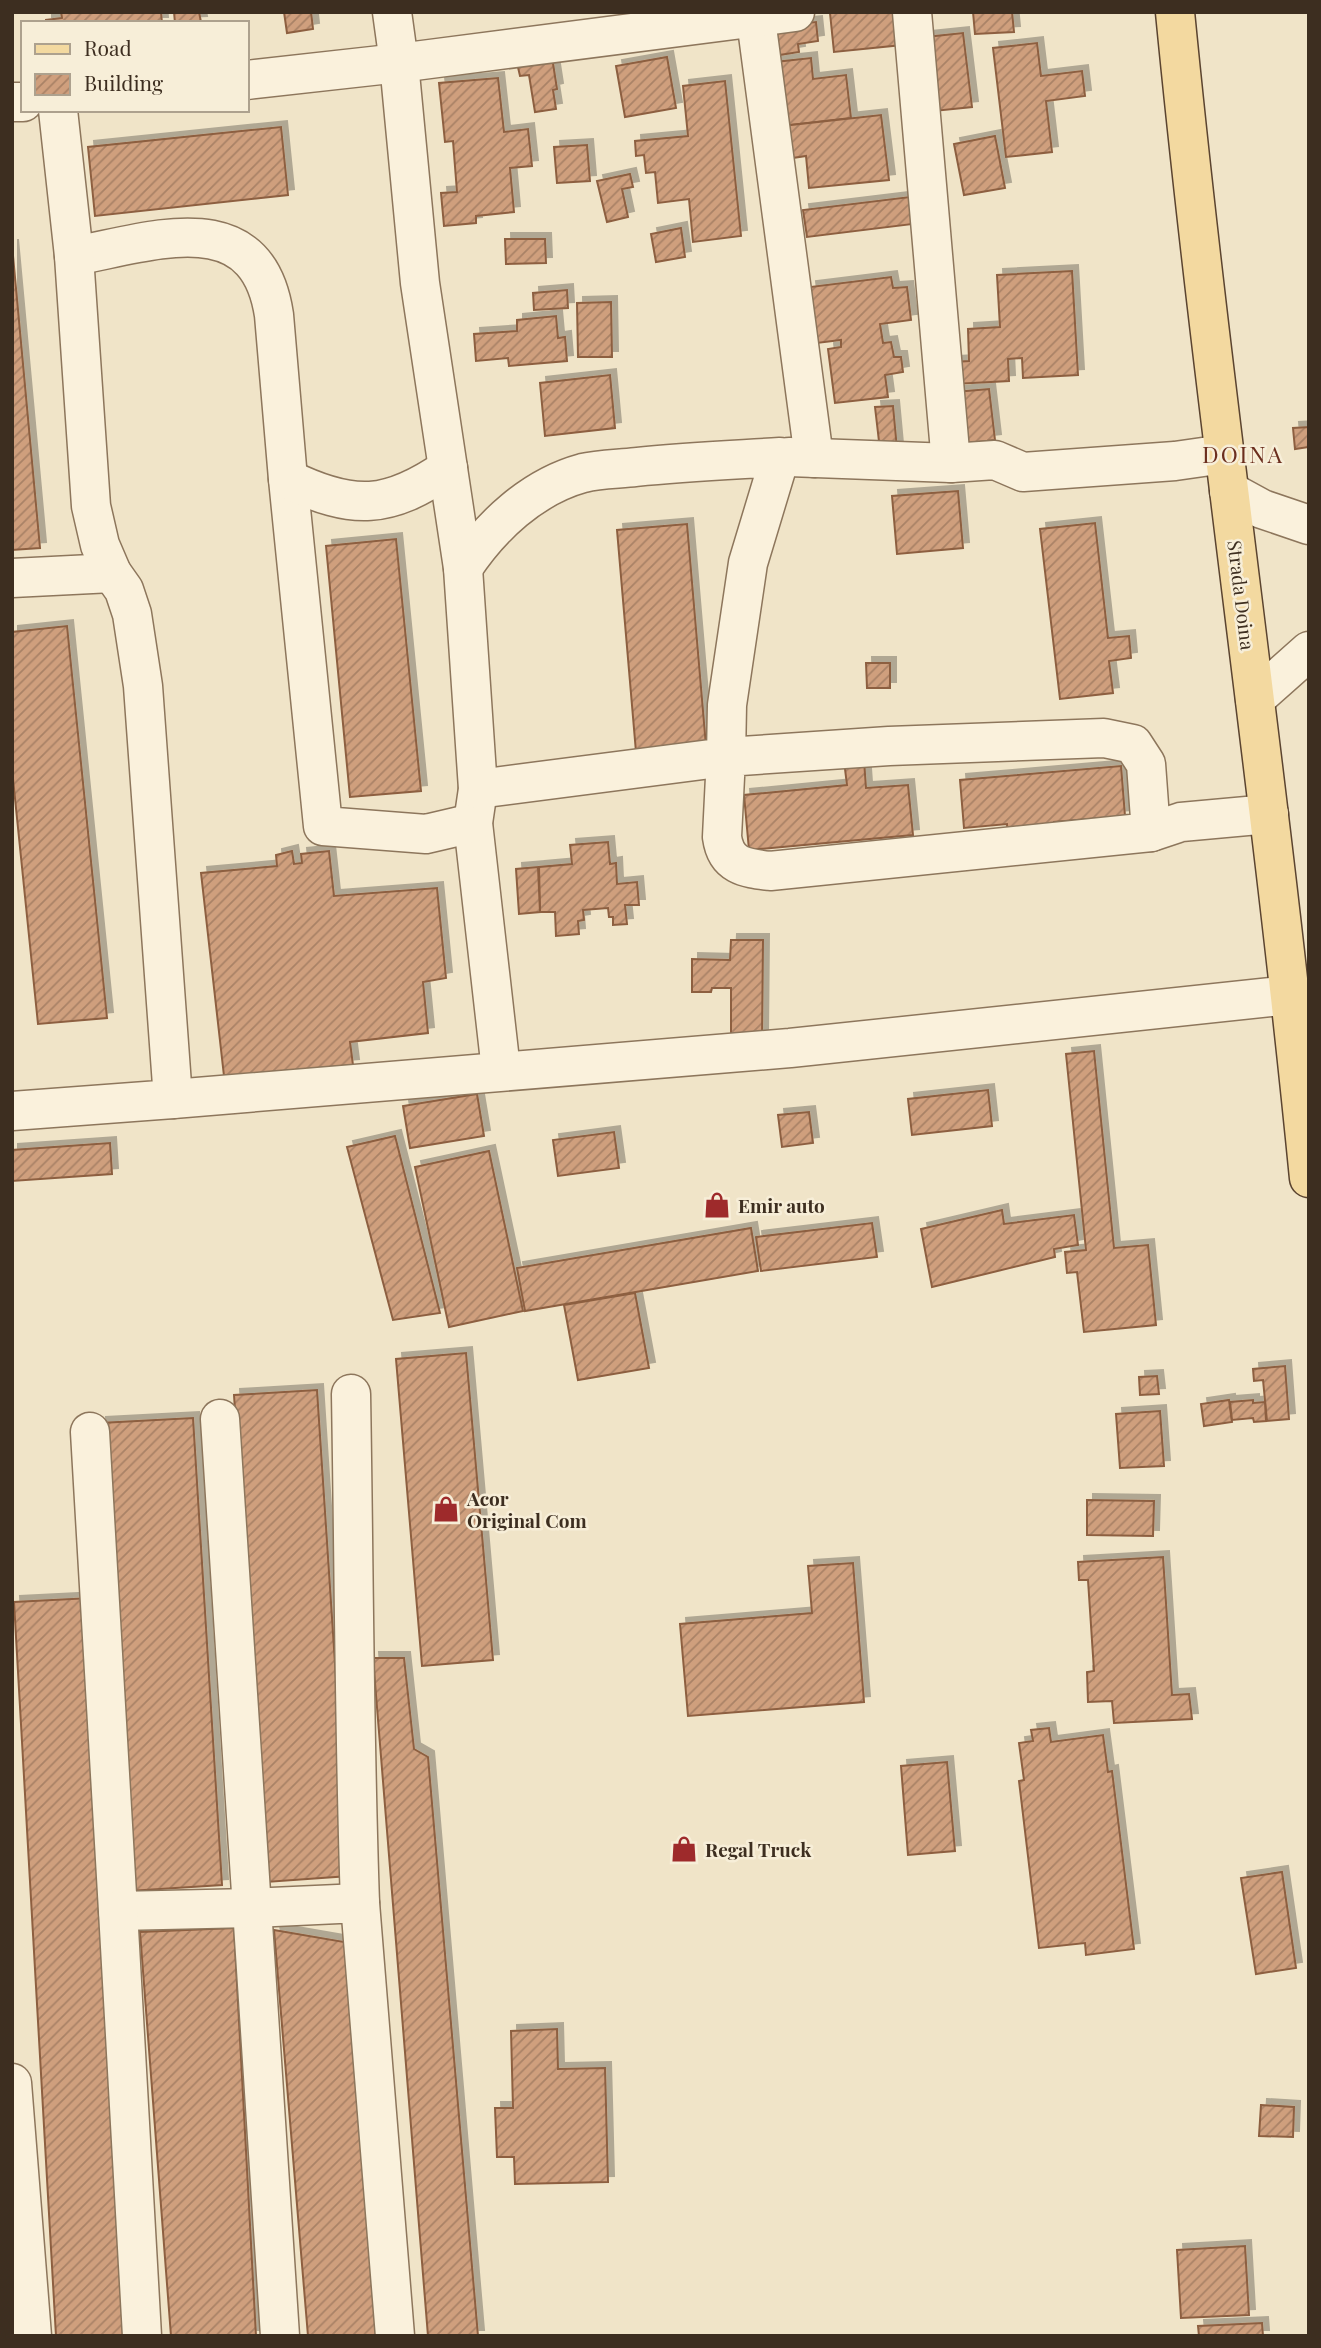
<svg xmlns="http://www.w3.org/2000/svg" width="1321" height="2348" viewBox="0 0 1321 2348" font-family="'Playfair Display',serif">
  <defs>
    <pattern id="building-hatch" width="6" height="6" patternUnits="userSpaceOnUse" patternTransform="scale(1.75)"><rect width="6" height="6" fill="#cf9f7d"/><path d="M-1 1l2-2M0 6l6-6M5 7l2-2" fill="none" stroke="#a98266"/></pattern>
    <filter id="shadow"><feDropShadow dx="6" dy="-6" stdDeviation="0" flood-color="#0004"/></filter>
  </defs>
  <rect width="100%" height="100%" fill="#f0e4c8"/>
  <g fill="url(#building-hatch)" stroke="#8d5f41" stroke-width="2" filter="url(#shadow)">
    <path d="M 61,12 L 161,12 L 162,23 L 46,23 L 46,20 L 62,18 Z"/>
    <path d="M 174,12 L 199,12 L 201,22 L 175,23 Z"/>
    <path d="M 284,12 L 311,12 L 313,29 L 287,33 Z"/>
    <path d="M 899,12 L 902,45 L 834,52 L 830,13 Z"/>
    <path d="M 973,12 L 1012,12 L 1014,32 L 975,34 Z"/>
    <path d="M 816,22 L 818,41 L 798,44 L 799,52 L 773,56 L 769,27 Z"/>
    <path d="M 963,33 L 972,107 L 934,111 L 926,37 Z"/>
    <path d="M 1037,43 L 1041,76 L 1082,71 L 1085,96 L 1046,101 L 1052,152 L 1006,157 L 993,48 Z"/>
    <path d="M 552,57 L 557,89 L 553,90 L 556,109 L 535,112 L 529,75 L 520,76 L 517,63 Z"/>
    <path d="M 667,57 L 676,108 L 625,117 L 616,66 Z"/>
    <path d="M 811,58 L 813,79 L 846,75 L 851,118 L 782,126 L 775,62 Z"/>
    <path d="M 498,78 L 504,132 L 528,129 L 532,166 L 510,168 L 514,212 L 476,216 L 476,223 L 444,226 L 441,193 L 457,192 L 453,141 L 445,142 L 439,83 Z"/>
    <path d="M 725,81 L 741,236 L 693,242 L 689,199 L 658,203 L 655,172 L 646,173 L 644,155 L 636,156 L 635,141 L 688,136 L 683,86 Z"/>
    <path d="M 881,115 L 889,180 L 809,188 L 806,156 L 786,159 L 782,126 Z"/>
    <path d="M 281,127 L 288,195 L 95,216 L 88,147 Z"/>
    <path d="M 995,136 L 1005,188 L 964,195 L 954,144 Z"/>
    <path d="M 587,145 L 590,181 L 557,183 L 554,147 Z"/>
    <path d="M 630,174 L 633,187 L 622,189 L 628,217 L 607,222 L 597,181 Z"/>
    <path d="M 918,196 L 921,223 L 807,237 L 803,210 Z"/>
    <path d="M 681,228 L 685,257 L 656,262 L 651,234 Z"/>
    <path d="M 505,239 L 545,239 L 546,263 L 506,264 Z"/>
    <path d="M 12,245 L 40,548 L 12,550 Z"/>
    <path d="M 1072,271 L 1078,375 L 1023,378 L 1022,358 L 1008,359 L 1009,381 L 954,384 L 953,362 L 969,361 L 968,329 L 1000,327 L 997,275 Z"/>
    <path d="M 891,277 L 893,288 L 907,287 L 911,320 L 880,324 L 883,343 L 891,342 L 894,357 L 901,357 L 903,372 L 885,375 L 888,397 L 835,403 L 828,349 L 841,347 L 841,340 L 817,343 L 810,287 Z"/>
    <path d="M 567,290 L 568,308 L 534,310 L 533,293 Z"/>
    <path d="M 611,302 L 612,357 L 578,357 L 577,303 Z"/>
    <path d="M 556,316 L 558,338 L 565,337 L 567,361 L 509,366 L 508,358 L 476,361 L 474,334 L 517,331 L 517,320 Z"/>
    <path d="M 610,375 L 615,428 L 545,436 L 540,383 Z"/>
    <path d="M 989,389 L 995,440 L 961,444 L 955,392 Z"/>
    <path d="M 893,406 L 897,449 L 880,450 L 875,407 Z"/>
    <path d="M 1309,427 L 1309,447 L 1295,449 L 1293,428 Z"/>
    <path d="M 958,491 L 963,548 L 897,554 L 892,496 Z"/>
    <path d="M 1095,523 L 1108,638 L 1129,636 L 1131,658 L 1109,661 L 1113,693 L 1060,699 L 1040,529 Z"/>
    <path d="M 687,524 L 706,746 L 636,752 L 617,530 Z"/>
    <path d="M 396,539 L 421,791 L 350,797 L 326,546 Z"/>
    <path d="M 67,626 L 107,1018 L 38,1024 L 12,769 L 12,632 Z"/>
    <path d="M 866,663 L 890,663 L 890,688 L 867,688 Z"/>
    <path d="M 864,760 L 866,788 L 908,785 L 913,835 L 749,850 L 744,795 L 847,785 L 844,761 Z"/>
    <path d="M 1121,766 L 1125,816 L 1054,822 L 1055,836 L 1008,840 L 1007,824 L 964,828 L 960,780 Z"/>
    <path d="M 608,842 L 610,864 L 616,863 L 617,884 L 637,882 L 639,905 L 625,905 L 627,924 L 613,925 L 613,917 L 609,917 L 608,908 L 583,910 L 584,920 L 578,921 L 579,934 L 556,936 L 555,912 L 540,912 L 539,867 L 572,864 L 570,845 Z"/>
    <path d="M 292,851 L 294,864 L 302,863 L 301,854 L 329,851 L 334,896 L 437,888 L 446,978 L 423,982 L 428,1033 L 350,1042 L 353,1065 L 224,1076 L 201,873 L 277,866 L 276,855 Z"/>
    <path d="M 538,867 L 540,912 L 519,914 L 516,869 Z"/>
    <path d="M 731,940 L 763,940 L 762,1039 L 731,1039 L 731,988 L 712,988 L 711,992 L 692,992 L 692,959 L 730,960 Z"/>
    <path d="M 1094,1051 L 1114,1248 L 1148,1245 L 1156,1325 L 1084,1332 L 1077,1272 L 1067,1273 L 1065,1252 L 1086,1250 L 1066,1054 Z"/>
    <path d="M 988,1090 L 992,1126 L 912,1135 L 908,1099 Z"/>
    <path d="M 477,1094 L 484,1136 L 410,1148 L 403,1106 Z"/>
    <path d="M 809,1112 L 813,1143 L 782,1147 L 778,1115 Z"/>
    <path d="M 614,1132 L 619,1168 L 558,1176 L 553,1140 Z"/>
    <path d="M 395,1136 L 440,1313 L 393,1320 L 347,1147 Z"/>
    <path d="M 110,1143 L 112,1174 L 12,1181 L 12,1150 Z"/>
    <path d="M 489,1151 L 523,1311 L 449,1327 L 415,1167 Z"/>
    <path d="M 1002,1210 L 1004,1224 L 1074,1215 L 1078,1245 L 1054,1249 L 1055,1257 L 932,1287 L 921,1229 Z"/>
    <path d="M 872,1223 L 877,1257 L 761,1271 L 756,1237 Z"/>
    <path d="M 751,1228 L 758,1271 L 525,1311 L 517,1268 Z"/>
    <path d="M 635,1293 L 649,1368 L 578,1380 L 564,1305 Z"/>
    <path d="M 466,1353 L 493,1660 L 422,1666 L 396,1359 Z"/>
    <path d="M 1285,1366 L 1289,1419 L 1267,1421 L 1263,1380 L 1254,1381 L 1253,1369 Z"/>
    <path d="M 1157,1376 L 1159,1394 L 1140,1395 L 1139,1377 Z"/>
    <path d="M 317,1390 L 349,1876 L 266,1882 L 234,1395 Z"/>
    <path d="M 1229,1400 L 1232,1422 L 1204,1426 L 1201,1404 Z"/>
    <path d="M 1253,1400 L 1253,1403 L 1265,1402 L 1266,1421 L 1254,1422 L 1253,1418 L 1232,1420 L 1230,1402 Z"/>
    <path d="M 1160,1411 L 1164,1466 L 1120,1468 L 1116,1414 Z"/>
    <path d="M 193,1418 L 222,1885 L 129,1891 L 100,1423 Z"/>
    <path d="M 1087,1500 L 1154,1501 L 1153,1536 L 1087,1535 Z"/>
    <path d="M 1163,1557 L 1172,1695 L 1189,1694 L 1192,1719 L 1114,1723 L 1112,1701 L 1088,1702 L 1087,1672 L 1094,1671 L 1088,1580 L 1079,1580 L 1078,1562 Z"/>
    <path d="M 853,1563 L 864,1702 L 688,1716 L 680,1624 L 812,1613 L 808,1566 Z"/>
    <path d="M 91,1598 L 128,2336 L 56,2336 L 14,1602 Z"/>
    <path d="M 373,1658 L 404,1658 L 414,1749 L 428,1757 L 478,2336 L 428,2336 Z"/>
    <path d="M 1049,1728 L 1051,1742 L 1103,1735 L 1108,1772 L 1112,1771 L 1134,1949 L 1086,1955 L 1085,1943 L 1039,1948 L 1019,1781 L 1024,1780 L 1019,1743 L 1033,1741 L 1031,1730 Z"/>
    <path d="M 947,1762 L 955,1851 L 908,1855 L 901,1766 Z"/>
    <path d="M 1282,1872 L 1296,1968 L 1256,1974 L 1241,1878 Z"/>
    <path d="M 234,1928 L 256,2336 L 171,2336 L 140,1932 Z"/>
    <path d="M 274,1930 L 350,1943 L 381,2336 L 308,2336 Z"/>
    <path d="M 557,2029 L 558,2069 L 605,2068 L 608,2182 L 515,2184 L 514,2157 L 497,2157 L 495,2108 L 513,2108 L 511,2031 Z"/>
    <path d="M 1261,2105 L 1294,2107 L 1293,2137 L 1259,2136 Z"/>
    <path d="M 1245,2246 L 1249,2315 L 1181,2318 L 1177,2250 Z"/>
    <path d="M 1262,2323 L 1263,2336 L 1199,2336 L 1198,2326 Z"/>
  </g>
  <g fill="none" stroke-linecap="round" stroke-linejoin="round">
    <g stroke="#8d765c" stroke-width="41">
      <g id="minor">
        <path d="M 392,12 L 399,63 L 420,283 L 463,568 L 478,789 L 473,823 L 501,1070"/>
        <path d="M 755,12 L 814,458"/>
        <path d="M 912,12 L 951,463"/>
        <path d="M 247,80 L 399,63 L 795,12"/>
        <path d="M 12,102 L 23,102"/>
        <path d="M 74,256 C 152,242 257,202 274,315 L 288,479 L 323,826 L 426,834 L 473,823"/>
        <path d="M 789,457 L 951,463 L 995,460 L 1023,472 L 1175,461 L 1224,454"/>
        <path d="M 288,479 C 353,511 389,509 448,468"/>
        <path d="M 1229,491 L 1262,509 L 1309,525"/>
        <path d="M 463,568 C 491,526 532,487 583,473 C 599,469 619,469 636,467 C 684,462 732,460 780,457 L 748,563 L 727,705 L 726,757 L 478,789"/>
        <path d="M 12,578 L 112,573"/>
        <path d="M 1255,699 L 1309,651"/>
        <path d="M 1104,738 L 1133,744 L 1146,764 L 1151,832 L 770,871 C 745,868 726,866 722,837 L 726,757 L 889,746 Z"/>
        <path d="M 1151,832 L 1181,822 L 1269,814"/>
        <path d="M 173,1099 L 790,1048 L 1290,995"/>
        <path d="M 12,1111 L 173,1099 L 143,686 L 132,614 L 124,590 L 112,573 L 100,545 L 91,506 L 74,256 L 58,110"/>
        <path d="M 351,1394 C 354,1564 354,1733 360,1903"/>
        <path d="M 220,1419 L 280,2336"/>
        <path d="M 90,1432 L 118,1911 L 251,1908 L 360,1903 L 395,2336"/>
        <path d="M 118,1911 L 142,2336"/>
        <path d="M 12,2083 L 32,2336"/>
      </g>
    </g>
    <g stroke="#5b4430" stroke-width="41">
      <path id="major" d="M 1175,12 C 1213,402 1271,789 1309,1178"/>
    </g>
    <use href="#minor" stroke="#faf1dc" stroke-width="38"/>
    <use href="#major" stroke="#f3d9a0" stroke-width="38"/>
  </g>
  <defs>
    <g id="shop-bare" transform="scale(2.1)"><path d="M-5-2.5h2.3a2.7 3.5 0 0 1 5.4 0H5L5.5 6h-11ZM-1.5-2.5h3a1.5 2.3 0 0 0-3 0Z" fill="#9e2a2b" stroke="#f7eed8" stroke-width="2.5" paint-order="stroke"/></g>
  </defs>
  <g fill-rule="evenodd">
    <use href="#shop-bare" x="717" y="1205"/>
    <use href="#shop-bare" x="446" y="1509"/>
    <use href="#shop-bare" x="684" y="1849"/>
  </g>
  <g text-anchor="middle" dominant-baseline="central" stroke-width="5" stroke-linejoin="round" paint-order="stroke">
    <g font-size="19" fill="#3d2e20" stroke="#f7eed8">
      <text transform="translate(1242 595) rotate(83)">Strada Doina</text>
    </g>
    <g font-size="19" font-weight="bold" fill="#3d2e20" stroke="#f7eed8" text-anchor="start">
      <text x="738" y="1205">Emir auto</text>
      <text x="467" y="1498">Acor<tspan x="467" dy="22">Original Com</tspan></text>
      <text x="705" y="1849">Regal Truck</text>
    </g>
    <g font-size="23" letter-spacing="2" fill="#6b2e1e" stroke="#f7eed8">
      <text x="1243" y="453">DOINA</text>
    </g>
  </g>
  <rect width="1321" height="2348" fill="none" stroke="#3d2e20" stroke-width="28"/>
  <rect x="21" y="21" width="228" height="91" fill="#f7eed8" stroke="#ada18e" stroke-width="2"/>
  <rect x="35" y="44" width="35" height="10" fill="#f3d9a0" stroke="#ada18e" stroke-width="2"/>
  <text x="84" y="56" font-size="21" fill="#3d2e20">Road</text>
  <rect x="35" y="74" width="35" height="21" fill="url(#building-hatch)" stroke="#ada18e" stroke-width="2"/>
  <text x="84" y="91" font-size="21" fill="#3d2e20">Building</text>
</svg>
